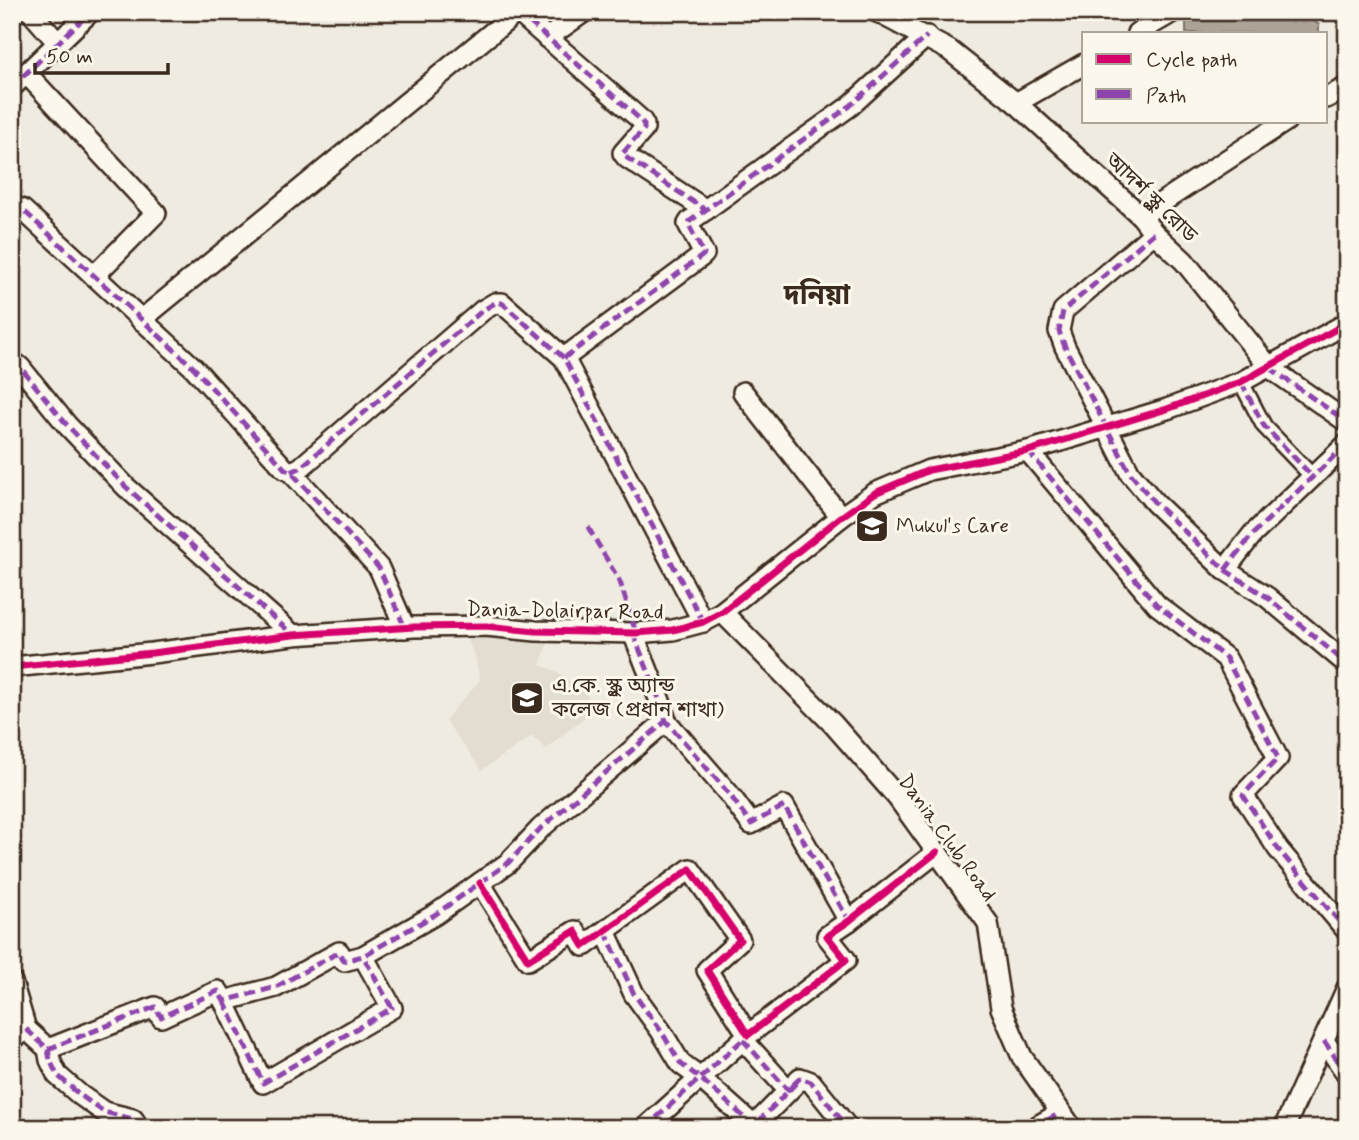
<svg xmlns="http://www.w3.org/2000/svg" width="1359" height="1140" viewBox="0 0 1359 1140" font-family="Mynerve,'Noto Sans Bengali',sans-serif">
  <rect width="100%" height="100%" fill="#f0ebe0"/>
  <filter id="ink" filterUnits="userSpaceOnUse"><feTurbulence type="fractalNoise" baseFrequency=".0143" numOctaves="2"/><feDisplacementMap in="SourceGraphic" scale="14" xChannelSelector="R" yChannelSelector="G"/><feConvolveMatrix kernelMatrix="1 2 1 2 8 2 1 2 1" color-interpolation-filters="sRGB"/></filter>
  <g filter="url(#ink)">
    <path fill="#e2dcd1" d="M 552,633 L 540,665 L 554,670 L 580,688 L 597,707 L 546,749 L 532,736 L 482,770 L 445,720 L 480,680 L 475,656 L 465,634 Z"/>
    <path fill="#aca397" stroke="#7f7367" stroke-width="2" d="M 1193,12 L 1276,12 L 1309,17 L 1319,25 L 1319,33 L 1186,33 L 1186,23 Z"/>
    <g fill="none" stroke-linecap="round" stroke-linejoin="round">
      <g stroke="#3b2a1e" stroke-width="19">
        <path id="pedestrian" d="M 1241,382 L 1264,426 L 1313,477"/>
      </g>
      <g stroke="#3b2a1e" stroke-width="24">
        <g id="minor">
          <path d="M 31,12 L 57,42"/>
          <path d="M 518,12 L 641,120 L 644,125 L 644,129 L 623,153 L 627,158 L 706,210"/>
          <path d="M 877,12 L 949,50 L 1016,103 L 1141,216 L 1154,233 L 1184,261 L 1270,368 L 1347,422"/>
          <path d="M 1137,33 L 1173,12"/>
          <path d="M 547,38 L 584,12"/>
          <path d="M 26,73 L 156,213 L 94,276"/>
          <path d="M 12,87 L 90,12"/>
          <path d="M 1326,98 L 1347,87"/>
          <path d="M 1016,103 L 1084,64"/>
          <path d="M 12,205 L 23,210 L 194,368 L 285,469 L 291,472 L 379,568 L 405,628"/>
          <path d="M 1141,216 L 1286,121"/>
          <path d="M 1154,233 L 1063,311 L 1059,331 L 1065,347 L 1130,473 L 1155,503 L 1225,570 L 1267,597 L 1347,664"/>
          <path d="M 141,320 L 517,12"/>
          <path d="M 564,358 L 702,256 L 704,254 L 688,224 L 690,221 L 850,106 L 927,36"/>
          <path d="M 12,361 L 20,367 L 67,425 L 126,487 L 293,635"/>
          <path d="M 743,392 L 841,517"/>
          <path d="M 1028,451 L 1157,605 L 1226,658 L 1278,758 L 1243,795 L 1278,849 L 1347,931"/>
          <path d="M 291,472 L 300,468 L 483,310 L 495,303 L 502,303 L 564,358 L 703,622"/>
          <path d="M 1225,570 L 1252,535 L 1347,444"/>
          <path d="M 722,612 L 833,724 L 897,797 L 988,923 L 1001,1008 L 1022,1057 L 1072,1128"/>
          <path d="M 633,633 L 660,701 L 666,721 L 730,795 L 751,824 L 784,806 L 849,921"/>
          <path d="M 12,667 L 152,653 L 293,635 L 414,627 L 486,626 L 536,631 L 636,633 L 673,630 L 703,622 L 722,612 L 841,517 L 875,493 L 929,470 L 1028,451 L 1167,409 L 1241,382 L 1347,323"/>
          <path d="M 480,883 L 528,960 L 575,931 L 584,946 L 690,869 L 740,940 L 707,970 L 748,1035 L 846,960 L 827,936 L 849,921 L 937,852"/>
          <path d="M 605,931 L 634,994 L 661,1031 L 681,1064 L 700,1078 L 754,1126 L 799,1080"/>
          <path d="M 12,982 L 26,1029 L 12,1040"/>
          <path d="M 224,1001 L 263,1083 L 392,1008 L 363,956"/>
          <path d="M 26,1029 L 48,1049 L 50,1060 L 57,1075 L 80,1095 L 104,1112 L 133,1119 L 139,1128"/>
          <path d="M 743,1040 L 788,1090 L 800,1078 L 811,1082 L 848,1128"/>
          <path d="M 1324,1041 L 1347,1074"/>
          <path d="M 48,1049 L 155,1007 L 161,1017 L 218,991 L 224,1001 L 276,987 L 339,952 L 344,961 L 363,956 L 436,914 L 508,863 L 541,828 L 666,721"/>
          <path d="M 645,1128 L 748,1035"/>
          <path d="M 1034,1128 L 1060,1113"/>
          <path d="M 1284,1128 L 1347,988"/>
        </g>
      </g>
      <use href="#pedestrian" stroke="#fbf7ec" stroke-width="14"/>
      <use href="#minor" stroke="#fbf7ec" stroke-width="19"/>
      <g stroke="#8e44ad" stroke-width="5" stroke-dasharray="10 5" stroke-linecap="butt">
        <path d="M 518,12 L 641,120 L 644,125 L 644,129 L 623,153 L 627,158 L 706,210"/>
        <path d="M 12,87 L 90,12"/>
        <path d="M 12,205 L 23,210 L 194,368 L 285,469 L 291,472 L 379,568 L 405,628"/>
        <path d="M 1154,233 L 1063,311 L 1059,331 L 1065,347 L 1130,473 L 1155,503 L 1225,570 L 1267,597 L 1347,664"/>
        <path d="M 564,358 L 702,256 L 704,254 L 688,224 L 690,221 L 850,106 L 927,36"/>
        <path d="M 12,361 L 20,367 L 67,425 L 126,487 L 293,635"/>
        <path d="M 1270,368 L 1347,422"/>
        <path d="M 1241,382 L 1264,426 L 1313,477"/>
        <path d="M 1028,451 L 1157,605 L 1226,658 L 1278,758 L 1243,795 L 1278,849 L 1347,931"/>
        <path d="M 291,472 L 300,468 L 483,310 L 495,303 L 502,303 L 564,358 L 703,622"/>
        <path d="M 588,527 L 620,582 L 636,633"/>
        <path d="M 1225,570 L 1252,535 L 1347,444"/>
        <path d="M 633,633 L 660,701 L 666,721 L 730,795 L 751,824 L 784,806 L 849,921"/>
        <path d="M 605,931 L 634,994 L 661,1031 L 681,1064 L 700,1078 L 754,1126 L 799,1080"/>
        <path d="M 224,1001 L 263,1083 L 392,1008 L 363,956"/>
        <path d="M 26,1029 L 48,1049 L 50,1060 L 57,1075 L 80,1095 L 104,1112 L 133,1119 L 139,1128"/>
        <path d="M 743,1040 L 788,1090 L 800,1078 L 811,1082 L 848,1128"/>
        <path d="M 1324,1041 L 1347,1074"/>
        <path d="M 48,1049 L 155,1007 L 161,1017 L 218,991 L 224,1001 L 276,987 L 339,952 L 344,961 L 363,956 L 436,914 L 508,863 L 541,828 L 666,721"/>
        <path d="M 645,1128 L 748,1035"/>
        <path d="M 1034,1128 L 1060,1113"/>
      </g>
      <g stroke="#fbf7ec" stroke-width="11">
        <g id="cycleway">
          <path d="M 12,667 L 152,653 L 293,635 L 414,627 L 486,626 L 536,631 L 636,633 L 673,630 L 703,622 L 722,612 L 841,517 L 875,493 L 929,470 L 1028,451 L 1167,409 L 1241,382 L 1347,323"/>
          <path d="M 480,883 L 528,960 L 575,931 L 584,946 L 690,869 L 740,940 L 707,970 L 748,1035 L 846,960 L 827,936 L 849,921 L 937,852"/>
        </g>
      </g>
      <use href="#cycleway" stroke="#d6006c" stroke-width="7"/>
    </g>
  </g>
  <defs>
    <g id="university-square" transform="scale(1.75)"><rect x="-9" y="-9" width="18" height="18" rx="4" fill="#3b2a1e" stroke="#fbf7ec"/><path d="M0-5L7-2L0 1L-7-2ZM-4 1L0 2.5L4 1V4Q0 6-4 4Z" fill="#fff"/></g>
  </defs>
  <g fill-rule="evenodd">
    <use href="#university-square" x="872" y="526"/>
    <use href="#university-square" x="527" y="698"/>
  </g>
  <g text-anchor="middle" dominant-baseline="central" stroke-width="6" stroke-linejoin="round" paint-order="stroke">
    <g font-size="21" fill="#3b2a1e" stroke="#fbf7ec">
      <text transform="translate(1151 198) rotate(44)">আদর্শ স্কুল রোড</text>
      <text transform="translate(565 611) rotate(1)">Dania-Dolairpar Road</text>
      <text transform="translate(947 838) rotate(54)">Dania Club Road</text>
    </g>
    <g font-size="21" fill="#3b2a1e" stroke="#fbf7ec" text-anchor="start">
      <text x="896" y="526">Mukul's Care</text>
      <text x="552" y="686">এ.কে. স্কুল অ্যান্ড<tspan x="552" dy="24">কলেজ (প্রধান শাখা)</tspan></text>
    </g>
    <g font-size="28" font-weight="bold" fill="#3b2a1e" stroke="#fbf7ec">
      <text x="817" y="296">দনিয়া</text>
    </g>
  </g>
  <rect width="1359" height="1140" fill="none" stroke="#fbf7ec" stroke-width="42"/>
  <rect x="21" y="21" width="1317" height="1098" fill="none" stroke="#3b2a1e" stroke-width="2.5" filter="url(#ink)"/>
  <rect x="1082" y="32" width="245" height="91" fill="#fbf7ec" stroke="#aea59a" stroke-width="2"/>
  <rect x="1096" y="54" width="35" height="10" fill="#d6006c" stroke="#aea59a" stroke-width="2"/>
  <text x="1146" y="66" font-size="21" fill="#3b2a1e">Cycle path</text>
  <rect x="1096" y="89" width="35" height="10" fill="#8e44ad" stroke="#aea59a" stroke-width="2"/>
  <text x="1146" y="102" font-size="21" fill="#3b2a1e">Path</text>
  <path d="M35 63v10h133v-10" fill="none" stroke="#3b2a1e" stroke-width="3.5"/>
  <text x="46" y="63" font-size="21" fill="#3b2a1e" stroke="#fbf7ec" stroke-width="5" paint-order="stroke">50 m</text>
</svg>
